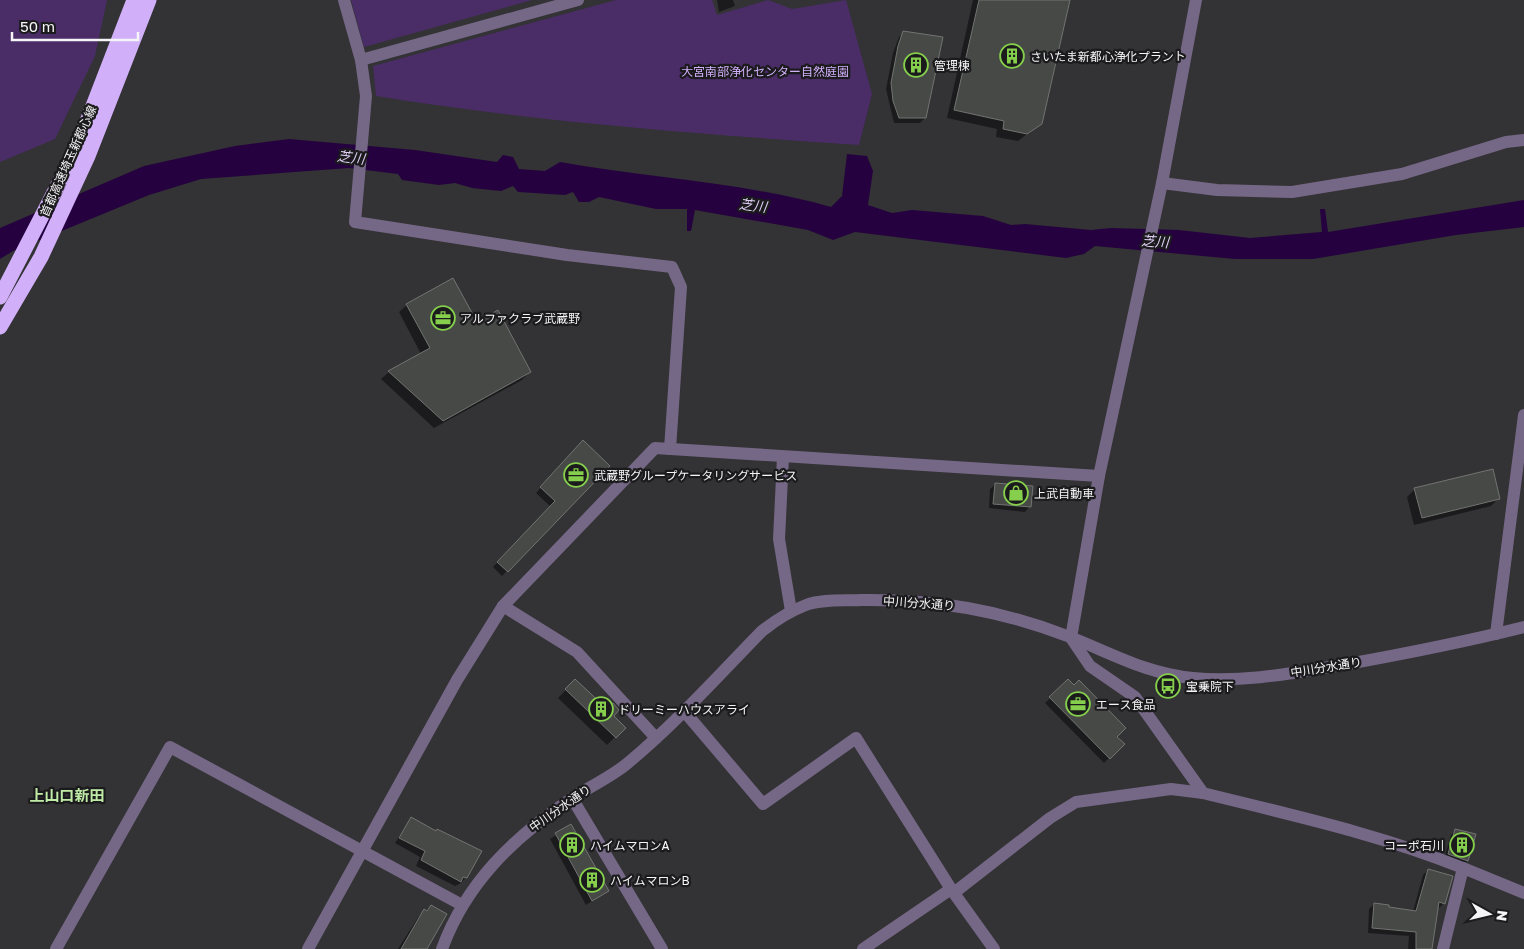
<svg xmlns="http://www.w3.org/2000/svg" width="1524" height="949" viewBox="0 0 1524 949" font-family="'Golos Text','Noto Sans JP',sans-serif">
  <rect width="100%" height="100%" fill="#333235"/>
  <g fill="#4a2d67">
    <path d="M 0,0 L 107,0 L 95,56 L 55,139 L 0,162 Z"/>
    <path d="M 351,0 L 532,0 L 364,47 Z"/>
    <path d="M 616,0 L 712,0 L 717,15 L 768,0 L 792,9 L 846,0 L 872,94 L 859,145 C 698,134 536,122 376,96 L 373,66 Z"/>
  </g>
  <path fill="#25023f" d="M 289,139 L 415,150 L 497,162 L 503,155 L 513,157 L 519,169 L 545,171 L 560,162 C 650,178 742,182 831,207 L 842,196 L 847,154 L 867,156 L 873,171 L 868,205 L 892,213 L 912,210 L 983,216 L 1011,225 L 1025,224 L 1091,230 L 1111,228 L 1179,230 L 1250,238 L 1322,232 L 1320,209 L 1325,209 L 1328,232 L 1524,200 L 1524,227 L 1456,235 L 1313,259 L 1235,259 L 1095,246 L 1084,254 L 1066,258 L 855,232 L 833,240 L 808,230 L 695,210 L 691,231 L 687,231 L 687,209 L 656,209 L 599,197 L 589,202 L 579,202 L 573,192 L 565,195 L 518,192 L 513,186 L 501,191 L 472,188 L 455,183 L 439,185 L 402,180 L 398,174 L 349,168 L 201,179 L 149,195 L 13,251 L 0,259 L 0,228 L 144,166 L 235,146 Z"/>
  <g fill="#0007">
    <path d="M 717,0 L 733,0 L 735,6 L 719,12 Z"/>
    <path d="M 973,0 L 1059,0 L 1041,123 L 1018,141 L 996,137 L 997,129 L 947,118 Z"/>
    <path d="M 904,32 L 925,118 L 920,123 L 894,123 L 886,89 L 893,53 L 899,37 Z"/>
    <path d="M 407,305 L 530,372 L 522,380 L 434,428 L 381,379 L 389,372 L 421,354 L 399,312 Z"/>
    <path d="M 583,442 L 608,466 L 502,576 L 493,567 L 551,507 L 536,493 Z"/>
    <path d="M 996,484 L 1030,506 L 1025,512 L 989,508 L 990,489 Z"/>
    <path d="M 1415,489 L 1499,498 L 1491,506 L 1414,525 L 1407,497 Z"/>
    <path d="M 575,681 L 624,728 L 607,745 L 558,698 Z"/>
    <path d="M 1068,681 L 1123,744 L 1104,763 L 1045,703 Z"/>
    <path d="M 411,819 L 435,832 L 466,877 L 461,883 L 455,886 L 416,866 L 420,857 L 395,843 Z"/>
    <path d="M 571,826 L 607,891 L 586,905 L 550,839 Z"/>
    <path d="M 1456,830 L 1474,835 L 1467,861 L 1462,866 L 1444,859 L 1451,835 Z"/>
    <path d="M 1428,870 L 1444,903 L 1439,908 L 1437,907 L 1429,949 L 1408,949 L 1409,936 L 1368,933 L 1369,909 L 1374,904 L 1387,908 L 1413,912 L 1423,875 Z"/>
    <path d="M 431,906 L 426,949 L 398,949 L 419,916 Z"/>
  </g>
  <g fill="#474946" stroke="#727471">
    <path d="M 979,0 L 1070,0 L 1042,124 L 1027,134 L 1003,129 L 1004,121 L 954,110 Z"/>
    <path d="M 903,31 L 943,37 L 926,118 L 899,118 L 893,101 L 891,83 L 898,46 Z"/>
    <path d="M 453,278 L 477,322 L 498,310 L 531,372 L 443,421 L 388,371 L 430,348 L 406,304 Z"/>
    <path d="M 583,440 L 610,466 L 508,572 L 497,562 L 555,501 L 540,487 Z"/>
    <path d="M 1493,469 L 1500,499 L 1422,518 L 1414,488 Z"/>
    <path d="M 995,483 L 1033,486 L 1031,507 L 993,504 Z"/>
    <path d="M 575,679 L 605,707 L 613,703 L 619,710 L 614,716 L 626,728 L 616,738 L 565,689 Z"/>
    <path d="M 1068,679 L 1074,685 L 1079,680 L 1126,728 L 1117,737 L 1125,744 L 1110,759 L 1049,697 Z"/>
    <path d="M 411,817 L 436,831 L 437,829 L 482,851 L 467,878 L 463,877 L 461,882 L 421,860 L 425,851 L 399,838 Z"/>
    <path d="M 571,824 L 609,891 L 592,901 L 555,833 Z"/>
    <path d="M 1455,829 L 1476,834 L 1468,861 L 1448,854 Z"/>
    <path d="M 1428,869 L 1453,876 L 1445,904 L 1439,902 L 1432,949 L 1416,949 L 1416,932 L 1372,928 L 1374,903 L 1389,905 L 1389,907 L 1416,911 Z"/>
    <path d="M 431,905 L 447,914 L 427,949 L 401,949 L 424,909 L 427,911 Z"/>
  </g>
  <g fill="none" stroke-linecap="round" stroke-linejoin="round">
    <g stroke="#756886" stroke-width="12">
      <path d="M 344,0 L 361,60 L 578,0"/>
      <path d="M 1196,0 L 1162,183 L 1099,476 L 1071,638 L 1090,666 L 1135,697 L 1203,793 C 1291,815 1379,834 1463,868 L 1443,949"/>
      <path d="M 361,60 L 366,96 L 355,222 L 567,255 L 672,267 L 681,287 L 670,449"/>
      <path d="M 1162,183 L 1217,190 L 1292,192 L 1402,174 L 1506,142 L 1524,140"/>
      <path d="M 783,457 L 779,539 L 791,611"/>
      <path d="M 503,606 L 577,652 L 656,738"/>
      <path d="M 1496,634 L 1524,415"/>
      <path d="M 684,711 L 763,804 L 856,738 L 951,889 L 994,949"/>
      <path d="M 572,798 L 662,949"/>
      <path d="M 1463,868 L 1524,893"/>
      <path d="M 955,892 L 1050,818 L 1076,802 L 1171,789 L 1203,793"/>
      <path d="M 56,949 L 170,747 L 462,905"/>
      <path d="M 308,949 L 457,680 L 503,606 L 655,448 L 1099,476"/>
      <path d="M 442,949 C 466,883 514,837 571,799 C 590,786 612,777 629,762 C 677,722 719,675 762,631 C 776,620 790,611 806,605 C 823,599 843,601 861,600 C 936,599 1000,610 1070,637 C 1111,653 1147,674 1193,678 C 1242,683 1293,673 1342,665 C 1403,654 1464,642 1524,627"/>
      <path d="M 863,949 L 951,889"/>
    </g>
    <g stroke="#d1b0f9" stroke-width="15">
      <path d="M 0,297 L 76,150 L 134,0"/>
      <path d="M 0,327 L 41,257 L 88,156 L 149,0"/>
    </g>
  </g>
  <defs>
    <g id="building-ring" transform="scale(1.25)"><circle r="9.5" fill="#1b1a1c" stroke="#85cf4d" stroke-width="1.5"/><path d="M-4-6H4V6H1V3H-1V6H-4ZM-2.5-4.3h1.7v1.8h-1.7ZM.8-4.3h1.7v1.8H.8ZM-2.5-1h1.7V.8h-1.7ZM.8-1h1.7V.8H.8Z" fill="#85cf4d"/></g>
    <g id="office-ring" transform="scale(1.25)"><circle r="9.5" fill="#1b1a1c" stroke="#85cf4d" stroke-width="1.5"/><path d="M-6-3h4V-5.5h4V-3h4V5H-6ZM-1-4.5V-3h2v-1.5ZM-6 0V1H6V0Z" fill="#85cf4d"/></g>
    <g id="shop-ring" transform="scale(1.25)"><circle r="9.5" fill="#1b1a1c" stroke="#85cf4d" stroke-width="1.5"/><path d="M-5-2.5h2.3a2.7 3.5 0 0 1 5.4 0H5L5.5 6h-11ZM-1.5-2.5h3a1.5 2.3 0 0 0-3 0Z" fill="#85cf4d"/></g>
    <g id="bus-ring" transform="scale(1.25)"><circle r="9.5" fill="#1b1a1c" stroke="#85cf4d" stroke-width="1.5"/><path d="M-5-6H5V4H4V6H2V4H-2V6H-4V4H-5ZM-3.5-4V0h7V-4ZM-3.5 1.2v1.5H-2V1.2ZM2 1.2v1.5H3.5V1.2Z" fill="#85cf4d"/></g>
  </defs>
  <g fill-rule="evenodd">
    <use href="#building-ring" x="1012" y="56"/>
    <use href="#building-ring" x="916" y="65"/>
    <use href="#office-ring" x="443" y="318"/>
    <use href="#office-ring" x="576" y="475"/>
    <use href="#shop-ring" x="1016" y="493"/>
    <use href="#bus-ring" x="1168" y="686"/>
    <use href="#office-ring" x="1078" y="704"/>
    <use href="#building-ring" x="601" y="709"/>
    <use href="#building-ring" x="572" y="845"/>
    <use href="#building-ring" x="1462" y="845"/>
    <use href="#building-ring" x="592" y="880"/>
  </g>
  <g text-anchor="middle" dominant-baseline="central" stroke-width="4.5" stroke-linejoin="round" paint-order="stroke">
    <g font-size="12" fill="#f5f4f6" stroke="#1b1a1c" text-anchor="start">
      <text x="1030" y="56">さいたま新都心浄化プラント</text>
      <text x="934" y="65">管理棟</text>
      <text x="460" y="318">アルファクラブ武蔵野</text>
      <text x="594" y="475">武蔵野グループケータリングサービス</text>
      <text x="1034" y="493">上武自動車</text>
      <text x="1186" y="686">宝乗院下</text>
      <text x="1096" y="704">エース食品</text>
      <text x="618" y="709">ドリーミーハウスアライ</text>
      <text x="590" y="845">ハイムマロンA</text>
      <text x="1444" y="845" text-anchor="end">コーポ石川</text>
      <text x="610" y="880">ハイムマロンB</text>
    </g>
    <g font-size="12" fill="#d1b0fa" stroke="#1b1a1c">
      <text x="765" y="71">大宮南部浄化センター自然庭園</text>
    </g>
    <g font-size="12" fill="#f5f4f6" stroke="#1b1a1c">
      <text transform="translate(68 161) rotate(-66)">首都高速埼玉新都心線</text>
      <text transform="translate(919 603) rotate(4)">中川分水通り</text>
      <text transform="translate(1326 667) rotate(-9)">中川分水通り</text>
      <text transform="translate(560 808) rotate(-35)">中川分水通り</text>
    </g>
    <g font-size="14" font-style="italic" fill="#dcccf2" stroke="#1b1a1c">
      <text transform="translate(351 157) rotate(7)">芝川</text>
      <text transform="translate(753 205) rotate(7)">芝川</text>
      <text transform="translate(1155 241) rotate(4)">芝川</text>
    </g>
    <g font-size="15" font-weight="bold" fill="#c0eba7" stroke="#1b1a1c">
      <text x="67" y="795">上山口新田</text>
    </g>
  </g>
  <g transform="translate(1489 914) rotate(98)" stroke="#1b1a1c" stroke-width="4" paint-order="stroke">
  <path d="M0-4L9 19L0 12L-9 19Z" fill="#f5f4f6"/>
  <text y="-8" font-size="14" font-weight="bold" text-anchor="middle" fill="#f5f4f6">N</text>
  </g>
  <path d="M12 32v8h126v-8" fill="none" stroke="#f5f4f6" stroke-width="2.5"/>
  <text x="20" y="32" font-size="15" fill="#f5f4f6" stroke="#1b1a1c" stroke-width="4" paint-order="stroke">50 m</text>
</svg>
